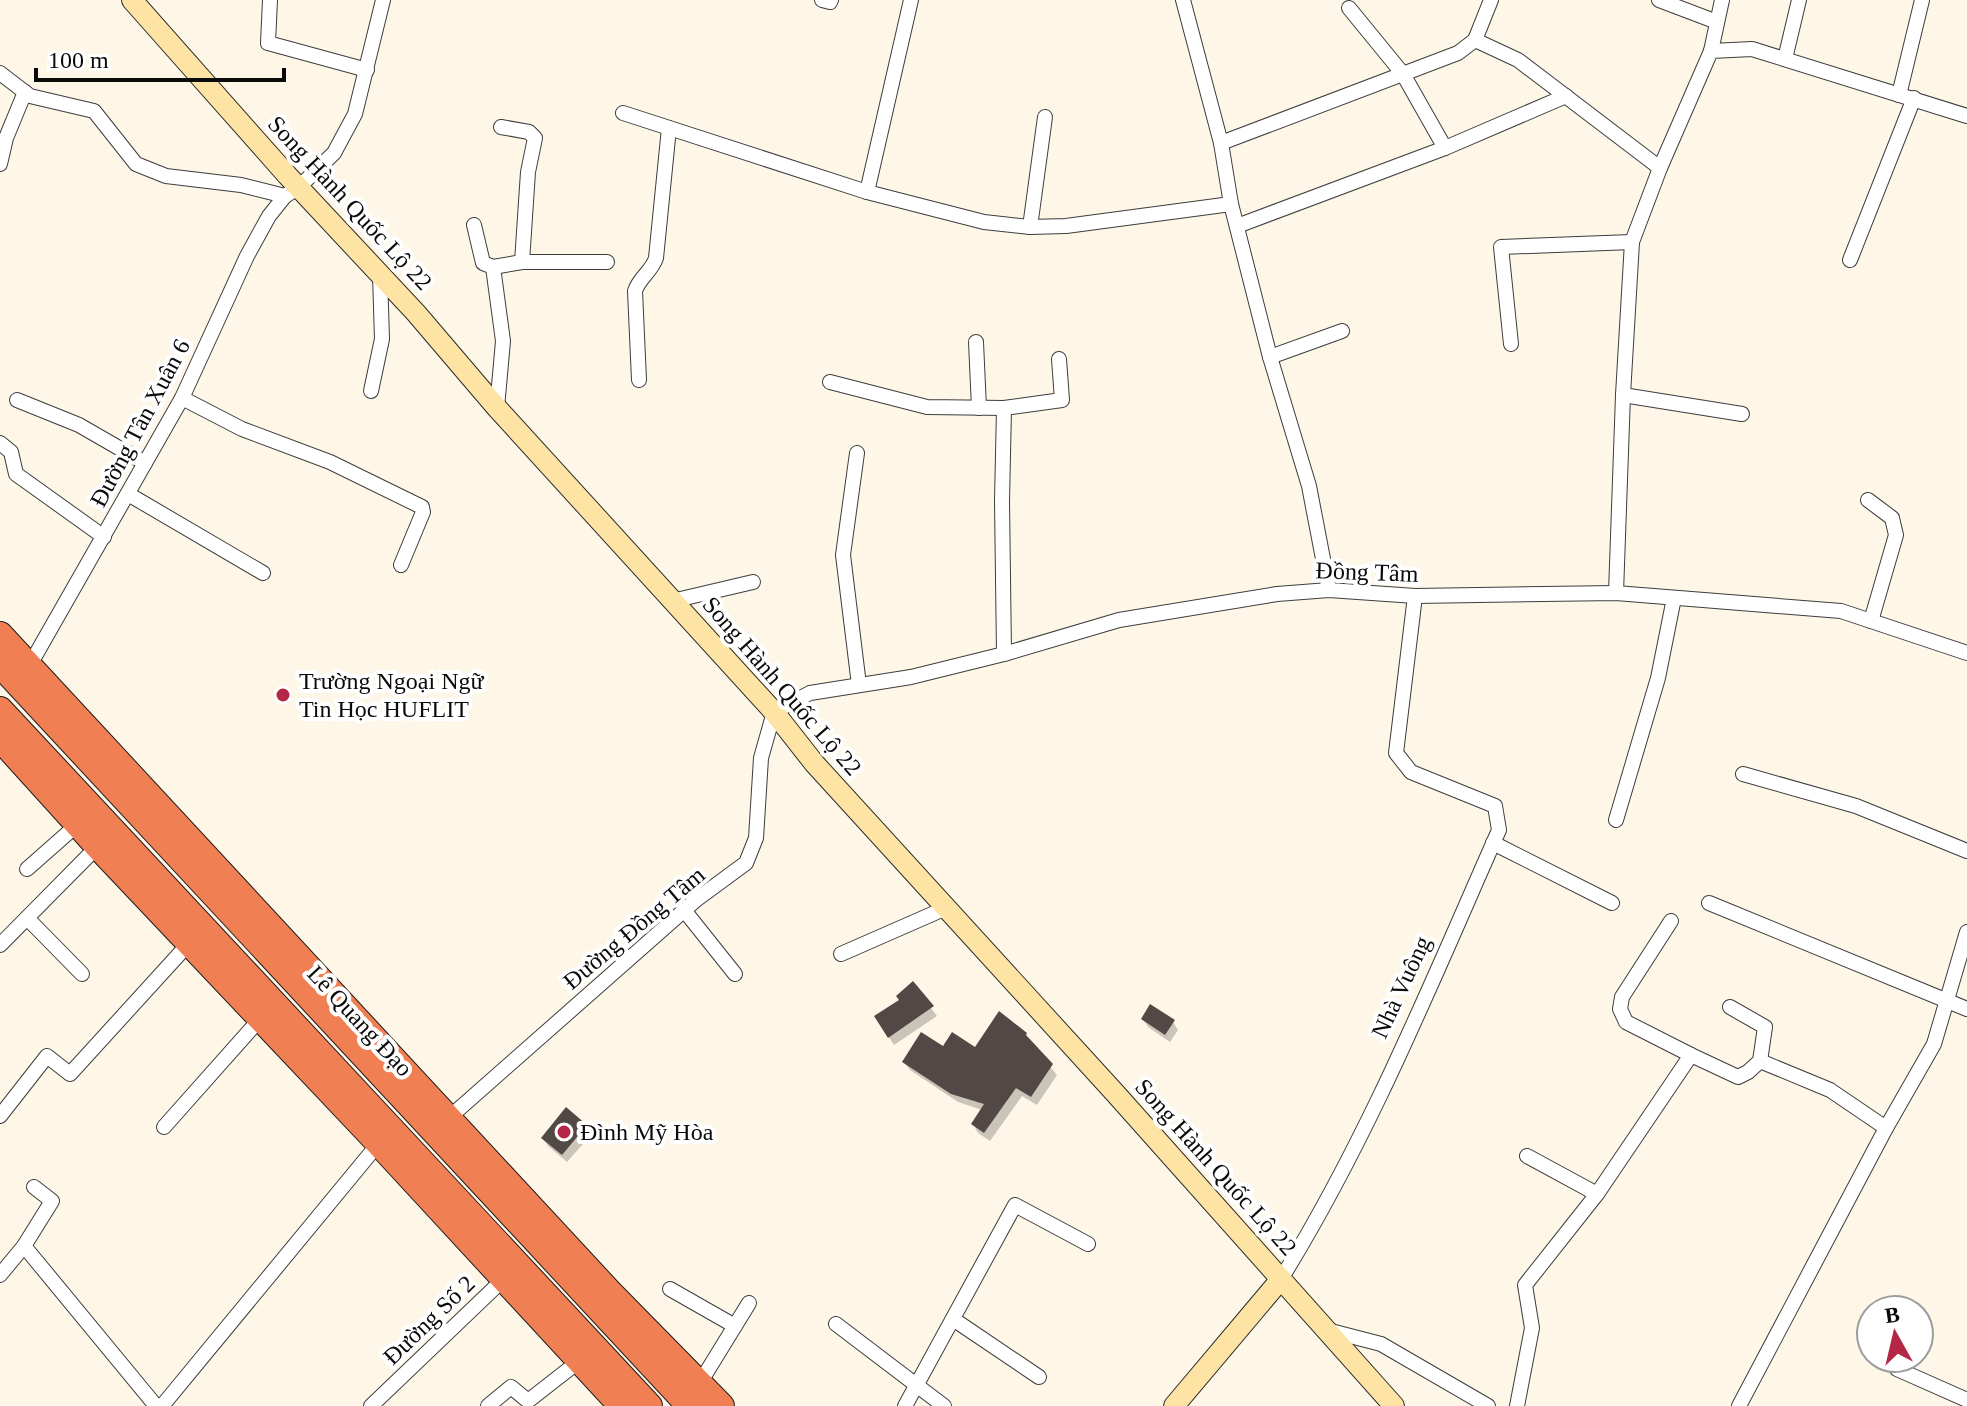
<svg xmlns="http://www.w3.org/2000/svg" width="1967" height="1406" viewBox="0 0 1967 1406" font-family="'Times New Roman',serif">
  <rect width="100%" height="100%" fill="#fef6e7"/>
  <g fill="#0003">
    <path d="M 913,984 L 937,1016 L 894,1045 L 876,1017 L 901,1001 Z"/>
    <path d="M 1143,1019 L 1173,1022 L 1178,1030 L 1170,1042 L 1148,1027 Z"/>
    <path d="M 1031,1044 L 1057,1075 L 1037,1105 L 1022,1096 L 990,1141 L 978,1133 L 973,1124 L 982,1110 L 958,1102 L 910,1070 L 904,1062 L 943,1049 L 976,1050 Z"/>
    <path d="M 566,1110 L 586,1127 L 591,1135 L 567,1162 L 548,1146 L 543,1138 Z"/>
  </g>
  <g fill="#524947">
    <path d="M 913,981 L 934,1006 L 888,1038 L 874,1016 L 899,1000 L 896,996 Z"/>
    <path d="M 1150,1004 L 1175,1020 L 1165,1035 L 1141,1019 Z"/>
    <path d="M 999,1011 L 1027,1033 L 1026,1035 L 1053,1064 L 1031,1097 L 1016,1088 L 984,1133 L 971,1124 L 984,1104 L 951,1094 L 902,1062 L 921,1032 L 943,1046 L 952,1032 L 975,1047 Z"/>
    <path d="M 566,1107 L 587,1125 L 562,1155 L 541,1138 Z"/>
  </g>
  <g fill="none" stroke-linecap="round" stroke-linejoin="round">
    <g stroke="#3d3d3d" stroke-width="16">
      <g id="street">
        <path d="M 270,0 L 268,43 L 367,70"/>
        <path d="M 822,0 L 830,2 L 831,0"/>
        <path d="M 1183,0 L 1221,143 L 1231,204 L 1270,357 L 1309,486 L 1329,590"/>
        <path d="M 1659,0 L 1717,22"/>
        <path d="M 1349,8 L 1403,74 L 1445,148"/>
        <path d="M 1475,40 L 1491,0"/>
        <path d="M 1711,51 L 1722,0"/>
        <path d="M 1785,59 L 1799,0"/>
        <path d="M 0,73 L 30,96 L 94,111 L 136,164 L 166,176 L 241,185 L 285,196"/>
        <path d="M 1899,95 L 1922,0"/>
        <path d="M 623,113 L 867,192 L 984,222 L 1030,227 L 1066,226 L 1231,204"/>
        <path d="M 501,127 L 529,132 L 535,138 L 528,172 L 522,262"/>
        <path d="M 1221,143 L 1458,53 L 1475,40 L 1518,60 L 1660,168"/>
        <path d="M 0,164 L 6,138 L 25,92"/>
        <path d="M 867,192 L 911,0"/>
        <path d="M 474,225 L 483,263 L 493,267 L 503,341 L 497,408"/>
        <path d="M 1237,226 L 1445,148 L 1566,96"/>
        <path d="M 1030,227 L 1045,117"/>
        <path d="M 1850,260 L 1914,98"/>
        <path d="M 493,267 L 522,262 L 607,262"/>
        <path d="M 976,342 L 979,408"/>
        <path d="M 1511,344 L 1501,247 L 1632,242"/>
        <path d="M 1270,357 L 1342,331"/>
        <path d="M 639,380 L 635,291 C 639,278 652,271 656,258 L 669,128"/>
        <path d="M 830,382 L 927,407 L 1004,408 L 1062,400 L 1059,359"/>
        <path d="M 371,391 L 382,339 L 380,275"/>
        <path d="M 1623,395 L 1742,414"/>
        <path d="M 182,398 L 242,429 L 330,462 L 422,507 L 423,512 L 401,565"/>
        <path d="M 17,400 L 79,425 L 145,463"/>
        <path d="M 1004,408 L 1002,501 L 1004,654"/>
        <path d="M 0,443 L 11,452 L 16,474 L 104,537"/>
        <path d="M 857,453 L 843,555 L 859,685"/>
        <path d="M 128,494 L 263,573"/>
        <path d="M 1868,500 L 1892,518 L 1896,535 L 1871,621"/>
        <path d="M 1616,593 L 1623,395 L 1632,242 L 1660,168 L 1711,51 L 1752,49 L 1967,116"/>
        <path d="M 672,601 L 753,582"/>
        <path d="M 27,670 L 182,398 L 247,256 L 269,216 L 285,196 L 299,187 L 334,153 L 355,114 L 383,0"/>
        <path d="M 1743,774 L 1856,806 L 1967,851"/>
        <path d="M 1616,820 L 1658,678 L 1674,598"/>
        <path d="M 1493,843 L 1612,903"/>
        <path d="M 27,869 L 78,824"/>
        <path d="M 1709,903 L 1967,1009"/>
        <path d="M 684,910 L 735,974"/>
        <path d="M 27,918 L 82,974"/>
        <path d="M 1671,921 L 1622,997 L 1620,1009 L 1626,1022 L 1691,1055"/>
        <path d="M 0,945 L 98,846"/>
        <path d="M 841,954 L 946,908"/>
        <path d="M 1730,1007 L 1765,1027 L 1760,1061"/>
        <path d="M 0,1116 L 47,1056 L 70,1074 L 193,939"/>
        <path d="M 443,1123 L 697,899 L 746,863 L 756,838 L 761,758 L 774,712 L 810,693 L 911,677 L 1004,654 L 1119,620 L 1277,594 L 1329,590 L 1415,596 L 1616,593 L 1841,611 L 1967,653"/>
        <path d="M 164,1127 L 260,1019"/>
        <path d="M 1527,1156 L 1597,1194"/>
        <path d="M 24,1246 L 156,1406"/>
        <path d="M 0,1275 L 24,1246 L 52,1201 L 34,1187"/>
        <path d="M 1281,1279 C 1369,1137 1432,981 1499,830 L 1495,806 L 1411,772 L 1396,753 L 1415,596"/>
        <path d="M 670,1289 L 735,1326"/>
        <path d="M 953,1319 L 1039,1377"/>
        <path d="M 836,1324 L 944,1406"/>
        <path d="M 1327,1330 L 1381,1344 L 1488,1406"/>
        <path d="M 1897,1369 L 1967,1400"/>
        <path d="M 698,1386 L 749,1303"/>
        <path d="M 162,1406 L 379,1143"/>
        <path d="M 371,1406 L 509,1274"/>
        <path d="M 488,1406 L 511,1387 L 528,1401 L 578,1362"/>
        <path d="M 905,1406 L 1015,1205 L 1088,1244"/>
        <path d="M 1517,1406 L 1532,1328 L 1525,1285 L 1597,1194 L 1691,1055 L 1738,1077 L 1748,1072 L 1760,1061 L 1830,1090 L 1886,1128"/>
        <path d="M 1739,1406 L 1886,1128 L 1934,1044 L 1967,932"/>
      </g>
    </g>
    <g stroke="#2c2c2c" stroke-width="22">
      <g id="secondary">
        <path d="M 132,0 L 287,175 L 416,313 L 497,408 L 774,712 L 814,763 L 1115,1093 L 1394,1406"/>
        <path d="M 1174,1406 L 1281,1279"/>
      </g>
    </g>
    <g stroke="#1b1b1b" stroke-width="28">
      <g id="highway">
        <path d="M 0,635 L 608,1291 L 721,1406"/>
        <path d="M 0,664 L 690,1406"/>
        <path d="M 0,710 L 649,1406"/>
        <path d="M 0,738 L 98,846 L 379,1143 L 622,1406"/>
      </g>
    </g>
    <use href="#street" stroke="#fff" stroke-width="14"/>
    <use href="#secondary" stroke="#fde4a4" stroke-width="20"/>
    <use href="#highway" stroke="#f08053" stroke-width="26"/>
  </g>
  <g fill="#b42746" stroke="#fff" stroke-width="3">
    <circle cx="283" cy="695" r="8"/>
    <circle cx="564" cy="1132" r="8"/>
  </g>
  <g text-anchor="middle" dominant-baseline="central" stroke-width="8" stroke-linejoin="round" paint-order="stroke">
    <g font-size="24" fill="#0a0a0a" stroke="#fff">
      <text transform="translate(350 203) rotate(47)">Song Hành Quốc Lộ 22</text>
      <text transform="translate(140 423) rotate(-62)">Đường Tân Xuân 6</text>
      <text transform="translate(1367 572) rotate(2)">Đồng Tâm</text>
      <text transform="translate(782 686) rotate(49)">Song Hành Quốc Lộ 22</text>
      <text transform="translate(634 928) rotate(-40)">Đường Đồng Tâm</text>
      <text transform="translate(1401 987) rotate(-65)">Nhà Vuông</text>
      <text transform="translate(360 1021) rotate(47)">Lê Quang Đạo</text>
      <text transform="translate(1216 1167) rotate(48)">Song Hành Quốc Lộ 22</text>
      <text transform="translate(429 1320) rotate(-44)">Đường Số 2</text>
    </g>
    <g font-size="24" fill="#0a0a0a" stroke="#fff" text-anchor="start">
      <text x="299" y="681">Trường Ngoại Ngữ<tspan x="299" dy="28">Tin Học HUFLIT</tspan></text>
      <text x="580" y="1132">Đình Mỹ Hòa</text>
    </g>
  </g>
  <g transform="translate(1895 1334) rotate(352)"><circle r="38" fill="#ffffff" stroke="#9d9d9d" stroke-width="2"/>
  <path d="M0-6L14 30L0 20L-14 30Z" fill="#b42746"/>
  <text y="-12" font-size="22" font-weight="bold" text-anchor="middle" fill="#0a0a0a">B</text>
  </g>
  <path d="M36 68v12h248v-12" fill="none" stroke="#0a0a0a" stroke-width="4"/>
  <text x="48" y="68" font-size="24" fill="#0a0a0a" stroke="#ffffff" stroke-width="6" paint-order="stroke">100 m</text>
</svg>
